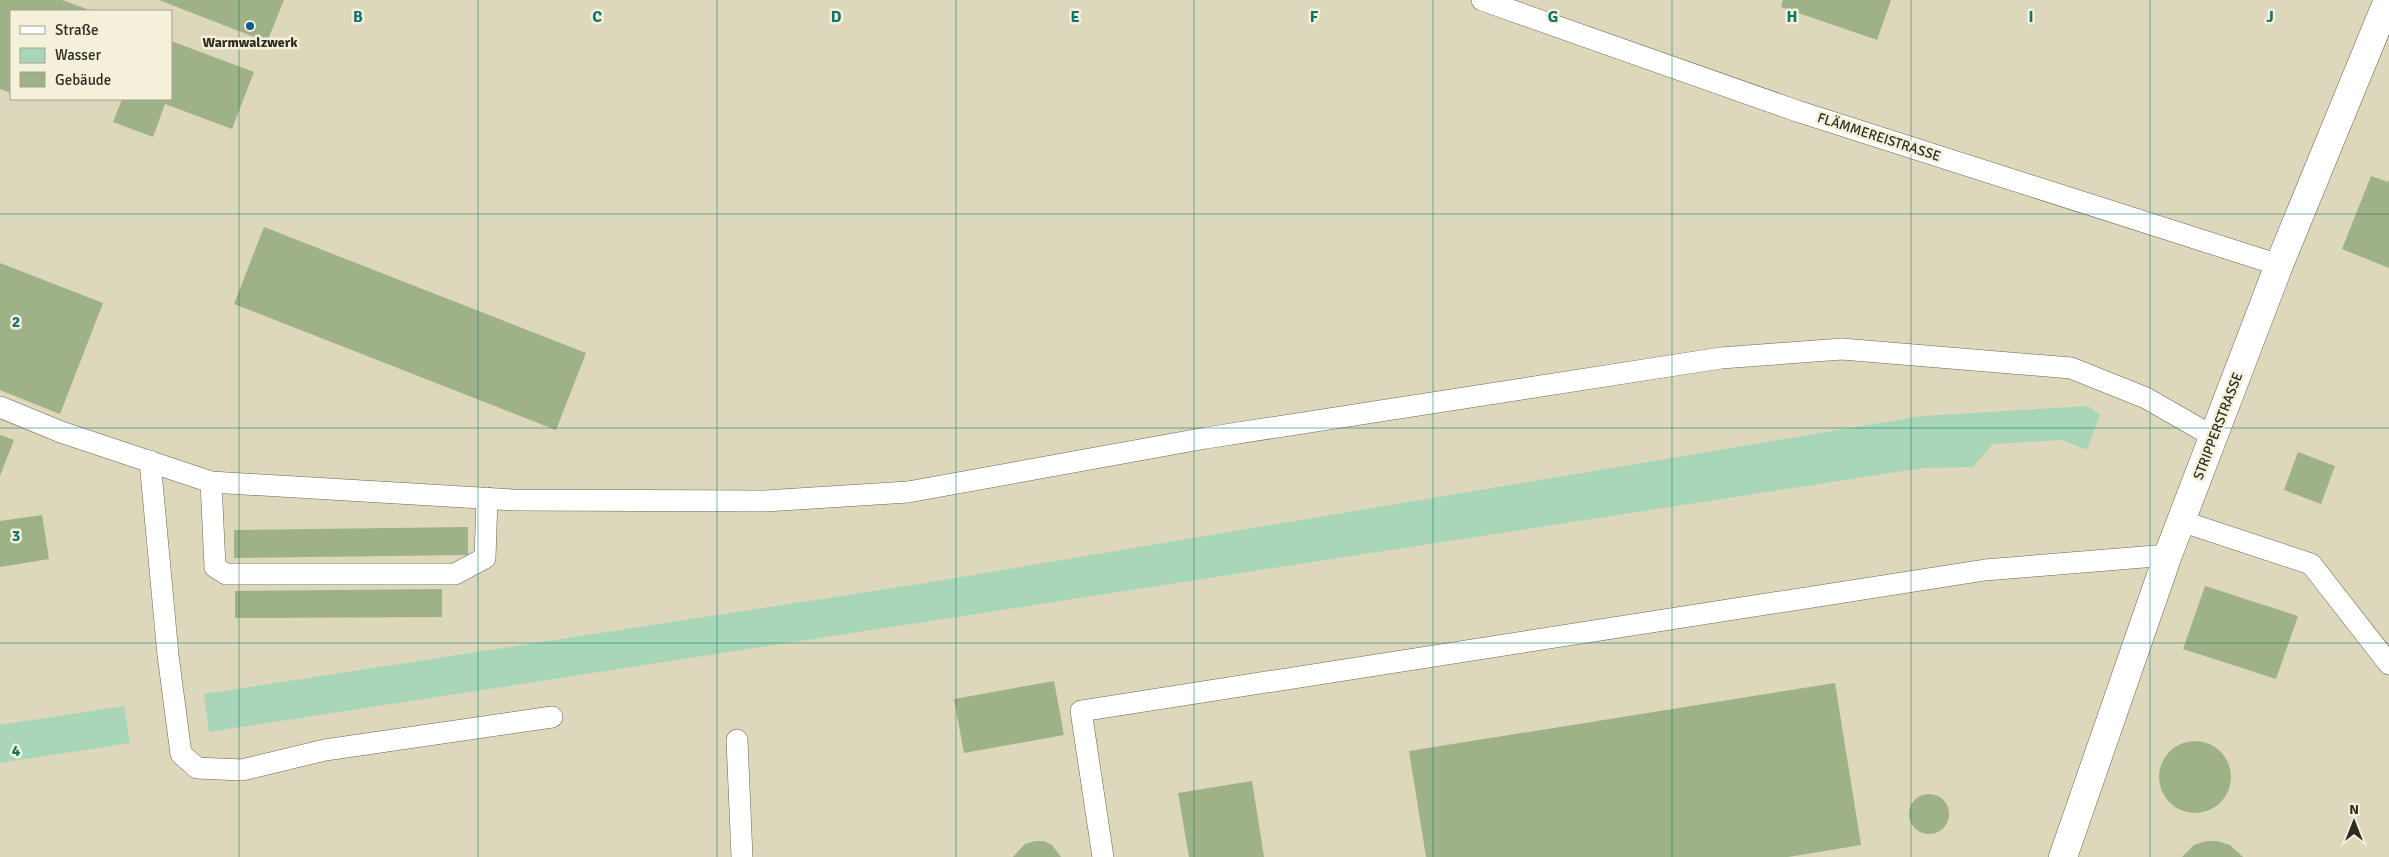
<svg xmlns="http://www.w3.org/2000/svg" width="2389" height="857" viewBox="0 0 2389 857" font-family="Signika,sans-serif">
  <rect width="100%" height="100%" fill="#e7e3cd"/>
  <path fill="#ddd8bb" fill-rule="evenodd" d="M 0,0 L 2389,0 L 2389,857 L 0,857 ZM 11,11 L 171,11 L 171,99 L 11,99 Z"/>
  <g fill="#a9d6b8">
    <path d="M 2088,406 L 2100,415 L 2087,450 L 2062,440 L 1993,444 L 1973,467 L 1923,468 L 209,732 L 204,694 L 919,584 L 1922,416 Z"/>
    <path d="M 124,706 L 130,743 L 0,763 L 0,725 Z"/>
  </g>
  <g fill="#9fb187">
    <path d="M 0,0 L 62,0 L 92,11 L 11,11 L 11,93 L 0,89 Z"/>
    <path d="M 159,0 L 284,0 L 267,42 Z"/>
    <path d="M 1783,0 L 1891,0 L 1877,40 L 1781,7 Z"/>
    <path d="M 171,41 L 254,72 L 232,129 L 165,104 L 153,137 L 113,122 L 122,99 L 171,99 Z"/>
    <path d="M 2371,176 L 2388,182 L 2389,179 L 2389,268 L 2342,249 Z"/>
    <path d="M 264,227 L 586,353 L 556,430 L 234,304 Z"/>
    <path d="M 0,263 L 103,303 L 60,414 L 0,390 Z"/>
    <path d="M 0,435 L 14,440 L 0,476 Z"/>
    <path d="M 2298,452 L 2335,466 L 2321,504 L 2284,490 Z"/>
    <path d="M 42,515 L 49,559 L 0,567 L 0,521 Z"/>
    <path d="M 468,527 L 468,555 L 234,558 L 234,530 Z"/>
    <path d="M 2205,586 L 2298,616 L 2276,679 L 2183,649 Z"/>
    <path d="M 442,589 L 442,617 L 235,618 L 235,591 Z"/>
    <path d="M 1054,681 L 1064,735 L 964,753 L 954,699 Z"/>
    <path d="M 1835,683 L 1861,845 L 1788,857 L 1426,857 L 1409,751 Z"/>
    <circle cx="2195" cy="777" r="36"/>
    <path d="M 1252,781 L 1264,857 L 1189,857 L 1178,793 Z"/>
    <circle cx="1929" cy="814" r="20"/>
    <path d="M 1035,841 L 1044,841 L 1052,845 L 1061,857 L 1013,857 L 1025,844 Z"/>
    <path d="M 2206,841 L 2217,841 L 2230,845 L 2243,857 L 2182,857 L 2194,845 Z"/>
  </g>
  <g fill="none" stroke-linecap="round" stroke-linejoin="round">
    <g stroke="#6a6653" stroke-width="22">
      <g id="lane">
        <path d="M 1482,0 L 1797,111 L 2279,265"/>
        <path d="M 0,407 L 61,432 L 211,482 L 514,500 L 765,501 L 908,492 L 1206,438 L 1721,358 L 1842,349 L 2071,368 L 2146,398 L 2214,437"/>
        <path d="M 150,461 L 168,655 L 181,754 L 197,768 L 242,770 L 325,750 L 552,717"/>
        <path d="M 211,482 L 215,567 L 226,574 L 455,574 L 485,558 L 487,498"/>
        <path d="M 2181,521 L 2311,564 L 2389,664"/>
        <path d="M 737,740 L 742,857"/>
        <path d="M 1103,857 L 1081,711 L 1985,570 L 2168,555"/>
      </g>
    </g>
    <g stroke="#6a6653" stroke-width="29">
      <path id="street" d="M 2063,857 L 2168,555 L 2279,265 L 2388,0"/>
    </g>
    <use href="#lane" stroke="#fff" stroke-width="21"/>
    <use href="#street" stroke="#fff" stroke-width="28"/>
  </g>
  <path fill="none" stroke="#0f766e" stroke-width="1" stroke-opacity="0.55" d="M 239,0 L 239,857M 478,0 L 478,857M 717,0 L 717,857M 956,0 L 956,857M 1194,0 L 1194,857M 1433,0 L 1433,857M 1672,0 L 1672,857M 1911,0 L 1911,857M 2150,0 L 2150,857M 0,214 L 2389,214M 0,428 L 2389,428M 0,643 L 2389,643"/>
  <circle fill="#0c5c8f" stroke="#f4f0da" stroke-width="2" cx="250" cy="26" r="5"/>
  <g text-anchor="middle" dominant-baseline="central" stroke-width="5" stroke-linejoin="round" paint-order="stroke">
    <g font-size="14" font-weight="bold" fill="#2d2c23" stroke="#f4f0da">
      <text x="250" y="42">Warmwalzwerk</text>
    </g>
    <g font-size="14" fill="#2d2c23" stroke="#f4f0da">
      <text transform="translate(1879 137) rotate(18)">FLÄMMEREISTRASSE</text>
      <text transform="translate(2218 426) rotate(-69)">STRIPPERSTRASSE</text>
    </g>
  </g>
  <g font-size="16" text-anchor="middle" font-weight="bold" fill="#0f766e" stroke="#f4f0da" stroke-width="5" stroke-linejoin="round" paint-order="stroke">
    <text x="358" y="22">B</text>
    <text x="597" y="22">C</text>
    <text x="836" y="22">D</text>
    <text x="1075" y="22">E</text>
    <text x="1314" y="22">F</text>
    <text x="1553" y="22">G</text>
    <text x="1792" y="22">H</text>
    <text x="2031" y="22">I</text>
    <text x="2270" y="22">J</text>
    <text x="16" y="327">2</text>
    <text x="16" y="541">3</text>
    <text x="16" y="756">4</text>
  </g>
  <rect x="10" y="10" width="162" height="90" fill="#f4f0da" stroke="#a4a291"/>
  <rect x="20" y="26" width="25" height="8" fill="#ffffff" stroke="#a4a291"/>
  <text x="55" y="35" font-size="15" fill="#2d2c23">Straße</text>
  <rect x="20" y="48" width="25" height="15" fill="#a9d6b8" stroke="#a4a291"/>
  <text x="55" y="60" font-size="15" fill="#2d2c23">Wasser</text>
  <rect x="20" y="72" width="25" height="15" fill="#9fb187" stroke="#a4a291"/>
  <text x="55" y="85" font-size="15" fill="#2d2c23">Gebäude</text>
  <g transform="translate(2354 822)" stroke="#f4f0da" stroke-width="4" paint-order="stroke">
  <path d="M0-4L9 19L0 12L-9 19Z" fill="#2d2c23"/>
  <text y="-8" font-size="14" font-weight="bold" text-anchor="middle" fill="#2d2c23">N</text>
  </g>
</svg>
